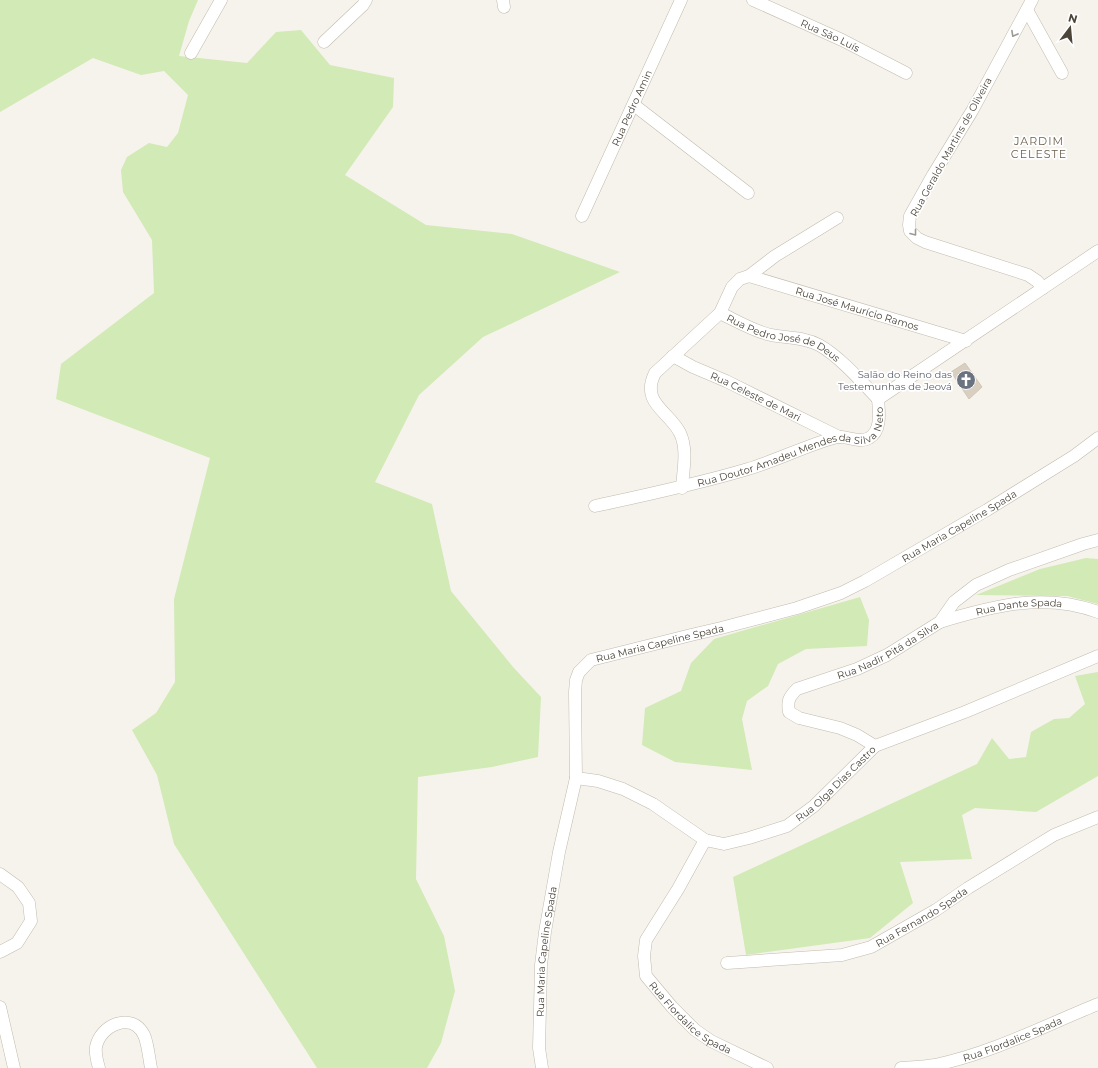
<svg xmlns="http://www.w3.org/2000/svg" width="1098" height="1068" viewBox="0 0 1098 1068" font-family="Montserrat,sans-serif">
  <rect width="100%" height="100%" fill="#f6f3ec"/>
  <g fill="#d2eab5">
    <path d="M 0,0 L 198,0 L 189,21 L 179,56 L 247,63 L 276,32 L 301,30 L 330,65 L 394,78 L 393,107 L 345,175 L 426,225 L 512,234 L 620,272 L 483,337 L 419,395 L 375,482 L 432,504 L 451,591 L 513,667 L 541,697 L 538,757 L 492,767 L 418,777 L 416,879 L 444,936 L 455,991 L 441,1043 L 427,1068 L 317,1068 L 174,844 L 157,775 L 132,730 L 156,713 L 175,682 L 174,599 L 210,458 L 56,399 L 61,364 L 154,293 L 152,240 L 123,192 L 121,170 L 127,157 L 149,143 L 167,147 L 178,133 L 188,95 L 164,71 L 141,75 L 93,58 L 0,112 Z"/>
    <path d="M 1086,558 L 1098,559 L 1098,604 L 1067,596 L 976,595 L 1040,569 Z"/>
    <path d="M 860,597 L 869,620 L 867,646 L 806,649 L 778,664 L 768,686 L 747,701 L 742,719 L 752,770 L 675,762 L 642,745 L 645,708 L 681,691 L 691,663 L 714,639 Z"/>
    <path d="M 1098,672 L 1098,776 L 1036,812 L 975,808 L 962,815 L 972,859 L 900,862 L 913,903 L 870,938 L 746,955 L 733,877 L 977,764 L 992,738 L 1009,759 L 1026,757 L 1031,732 L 1054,719 L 1069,718 L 1085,704 L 1075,676 Z"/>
  </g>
  <path fill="#d8cfc1" stroke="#d3c7b4" d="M 965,363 L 982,387 L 969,399 L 951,372 Z"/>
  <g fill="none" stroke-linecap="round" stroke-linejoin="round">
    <g stroke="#c2bbae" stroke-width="13">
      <g id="minor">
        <path d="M 503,0 L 504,7"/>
        <path id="s1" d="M 753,0 L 842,40 L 906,73"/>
        <path d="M 1032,0 L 972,111 L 933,175 L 910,216 L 909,225 L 910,231 L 917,238 L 925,242 L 1028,275 L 1037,281 L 1043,288"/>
        <path d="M 1027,10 L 1062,73"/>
        <path d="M 324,42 L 363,5 L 366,0"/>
        <path d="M 191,53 L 221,0"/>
        <path d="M 634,105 L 748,193"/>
        <path id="s2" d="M 582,216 L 681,0"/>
        <path id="s3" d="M 749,276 L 966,341"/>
        <path id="s4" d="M 720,313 C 737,321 753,331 771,335 C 787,338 804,337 819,345 C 839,356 862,382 878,399"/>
        <path id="s5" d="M 673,356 L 693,367 L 726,381 L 839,437"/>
        <path d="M 878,399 L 1098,251"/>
        <path d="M 682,488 C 683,470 688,450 680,433 C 669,411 640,403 655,373 L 720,313 L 732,287 L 740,279 L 749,276 L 775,256 L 837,218"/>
        <path id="s6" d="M 595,506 C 646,495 698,484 748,469 C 778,460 807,445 837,437 C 845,435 859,444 869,438 C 882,431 879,411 878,399"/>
        <path id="s7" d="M 940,622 C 993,606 1044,592 1098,612"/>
        <path id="s8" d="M 875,746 L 857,735 L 840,728 L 799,718 L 789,712 C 787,701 789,697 797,689 L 857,669 L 887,655 L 940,622 L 954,602 L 976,585 L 1009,570 L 1083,544 L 1098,540"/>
        <path id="s9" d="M 576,778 L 598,781 L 623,789 L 653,804 L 705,840 L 724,844 L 749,838 L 787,826 L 814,806 L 875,746 L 965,712 L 1098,656"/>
        <path id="s10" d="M 705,840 L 678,889 L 646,940 L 644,956 L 646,976 L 672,1007 L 695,1030 L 711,1041 L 767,1068"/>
        <path d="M 0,874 L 18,887 L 29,903 L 31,921 L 17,943 L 0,952"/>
        <path id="s11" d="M 727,963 L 842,955 L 871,947 L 936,910 L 968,888 L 1054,835 L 1098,817"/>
        <path d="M 0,1007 L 14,1068"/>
        <path d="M 99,1068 C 97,1061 95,1054 96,1047 C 100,1025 132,1011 144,1035 C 148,1044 149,1058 151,1068"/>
        <path id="s12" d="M 542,1068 L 539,1048 L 540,1008 L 541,965 L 545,932 L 559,852 L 576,778 L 575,692 L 576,680 L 579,672 L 591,660 L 691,635 L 721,628 L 797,608 L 841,593 L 865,581 L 987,510 L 1074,456 L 1098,438"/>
        <path id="s13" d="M 901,1068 C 912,1067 924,1067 935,1065 C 992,1053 1044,1026 1098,1004"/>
      </g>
    </g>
    <use href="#minor" stroke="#fff" stroke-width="12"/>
  </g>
  <defs><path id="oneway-chevron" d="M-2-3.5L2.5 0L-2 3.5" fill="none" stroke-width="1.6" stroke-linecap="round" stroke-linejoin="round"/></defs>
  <g stroke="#9c9892">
    <use href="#oneway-chevron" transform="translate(1014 34) rotate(119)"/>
    <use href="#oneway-chevron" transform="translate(914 233) rotate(52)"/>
  </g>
  <defs>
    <g id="church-disc" transform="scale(1)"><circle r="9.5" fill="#6b7280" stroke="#fff"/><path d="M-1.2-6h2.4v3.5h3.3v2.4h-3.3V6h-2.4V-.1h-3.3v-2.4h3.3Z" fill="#fff"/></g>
  </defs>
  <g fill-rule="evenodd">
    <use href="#church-disc" x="966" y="380"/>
  </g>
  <g text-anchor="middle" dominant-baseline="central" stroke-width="3.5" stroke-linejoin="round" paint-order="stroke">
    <g font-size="10" fill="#4b4439" stroke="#fff">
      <text stroke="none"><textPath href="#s1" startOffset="85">Rua São Luís</textPath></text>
      <text stroke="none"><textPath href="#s2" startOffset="119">Rua Pedro Amin</textPath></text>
      <text transform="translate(951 147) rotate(-61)">Rua Geraldo Martins de Oliveira</text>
      <text stroke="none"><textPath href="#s3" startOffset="113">Rua José Maurício Ramos</textPath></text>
      <text stroke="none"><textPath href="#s4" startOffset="69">Rua Pedro José de Deus</textPath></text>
      <text stroke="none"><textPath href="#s5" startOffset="92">Rua Celeste de Mari</textPath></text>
      <text stroke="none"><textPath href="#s6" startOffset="212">Rua Doutor Amadeu Mendes da Silva Neto</textPath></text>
      <text stroke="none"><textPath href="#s12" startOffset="812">Rua Maria Capeline Spada</textPath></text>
      <text stroke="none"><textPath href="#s7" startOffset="81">Rua Dante Spada</textPath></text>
      <text stroke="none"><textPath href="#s12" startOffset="488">Rua Maria Capeline Spada</textPath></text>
      <text stroke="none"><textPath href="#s8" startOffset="218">Rua Nadir Pitá da Silva</textPath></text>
      <text stroke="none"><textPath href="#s9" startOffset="295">Rua Olga Dias Castro</textPath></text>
      <text stroke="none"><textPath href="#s11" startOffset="204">Rua Fernando Spada</textPath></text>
      <text stroke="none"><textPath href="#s12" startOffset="117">Rua Maria Capeline Spada</textPath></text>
      <text stroke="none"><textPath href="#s10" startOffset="214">Rua Flordalice Spada</textPath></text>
      <text stroke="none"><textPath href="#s13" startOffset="116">Rua Flordalice Spada</textPath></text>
    </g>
    <g font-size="10" fill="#5b616d" stroke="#fff" text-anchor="end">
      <text x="952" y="374">Salão do Reino das<tspan x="952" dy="12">Testemunhas de Jeová</tspan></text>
    </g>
    <g font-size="11" letter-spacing="1" fill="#6e6250" stroke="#fff">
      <text x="1039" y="141">JARDIM<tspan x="1039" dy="13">CELESTE</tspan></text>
    </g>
  </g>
  <g transform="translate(1070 28) rotate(16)" stroke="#ffffff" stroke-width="3" paint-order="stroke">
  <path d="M0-3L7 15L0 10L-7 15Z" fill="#4b4439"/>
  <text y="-6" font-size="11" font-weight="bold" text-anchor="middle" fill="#4b4439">N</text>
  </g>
</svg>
